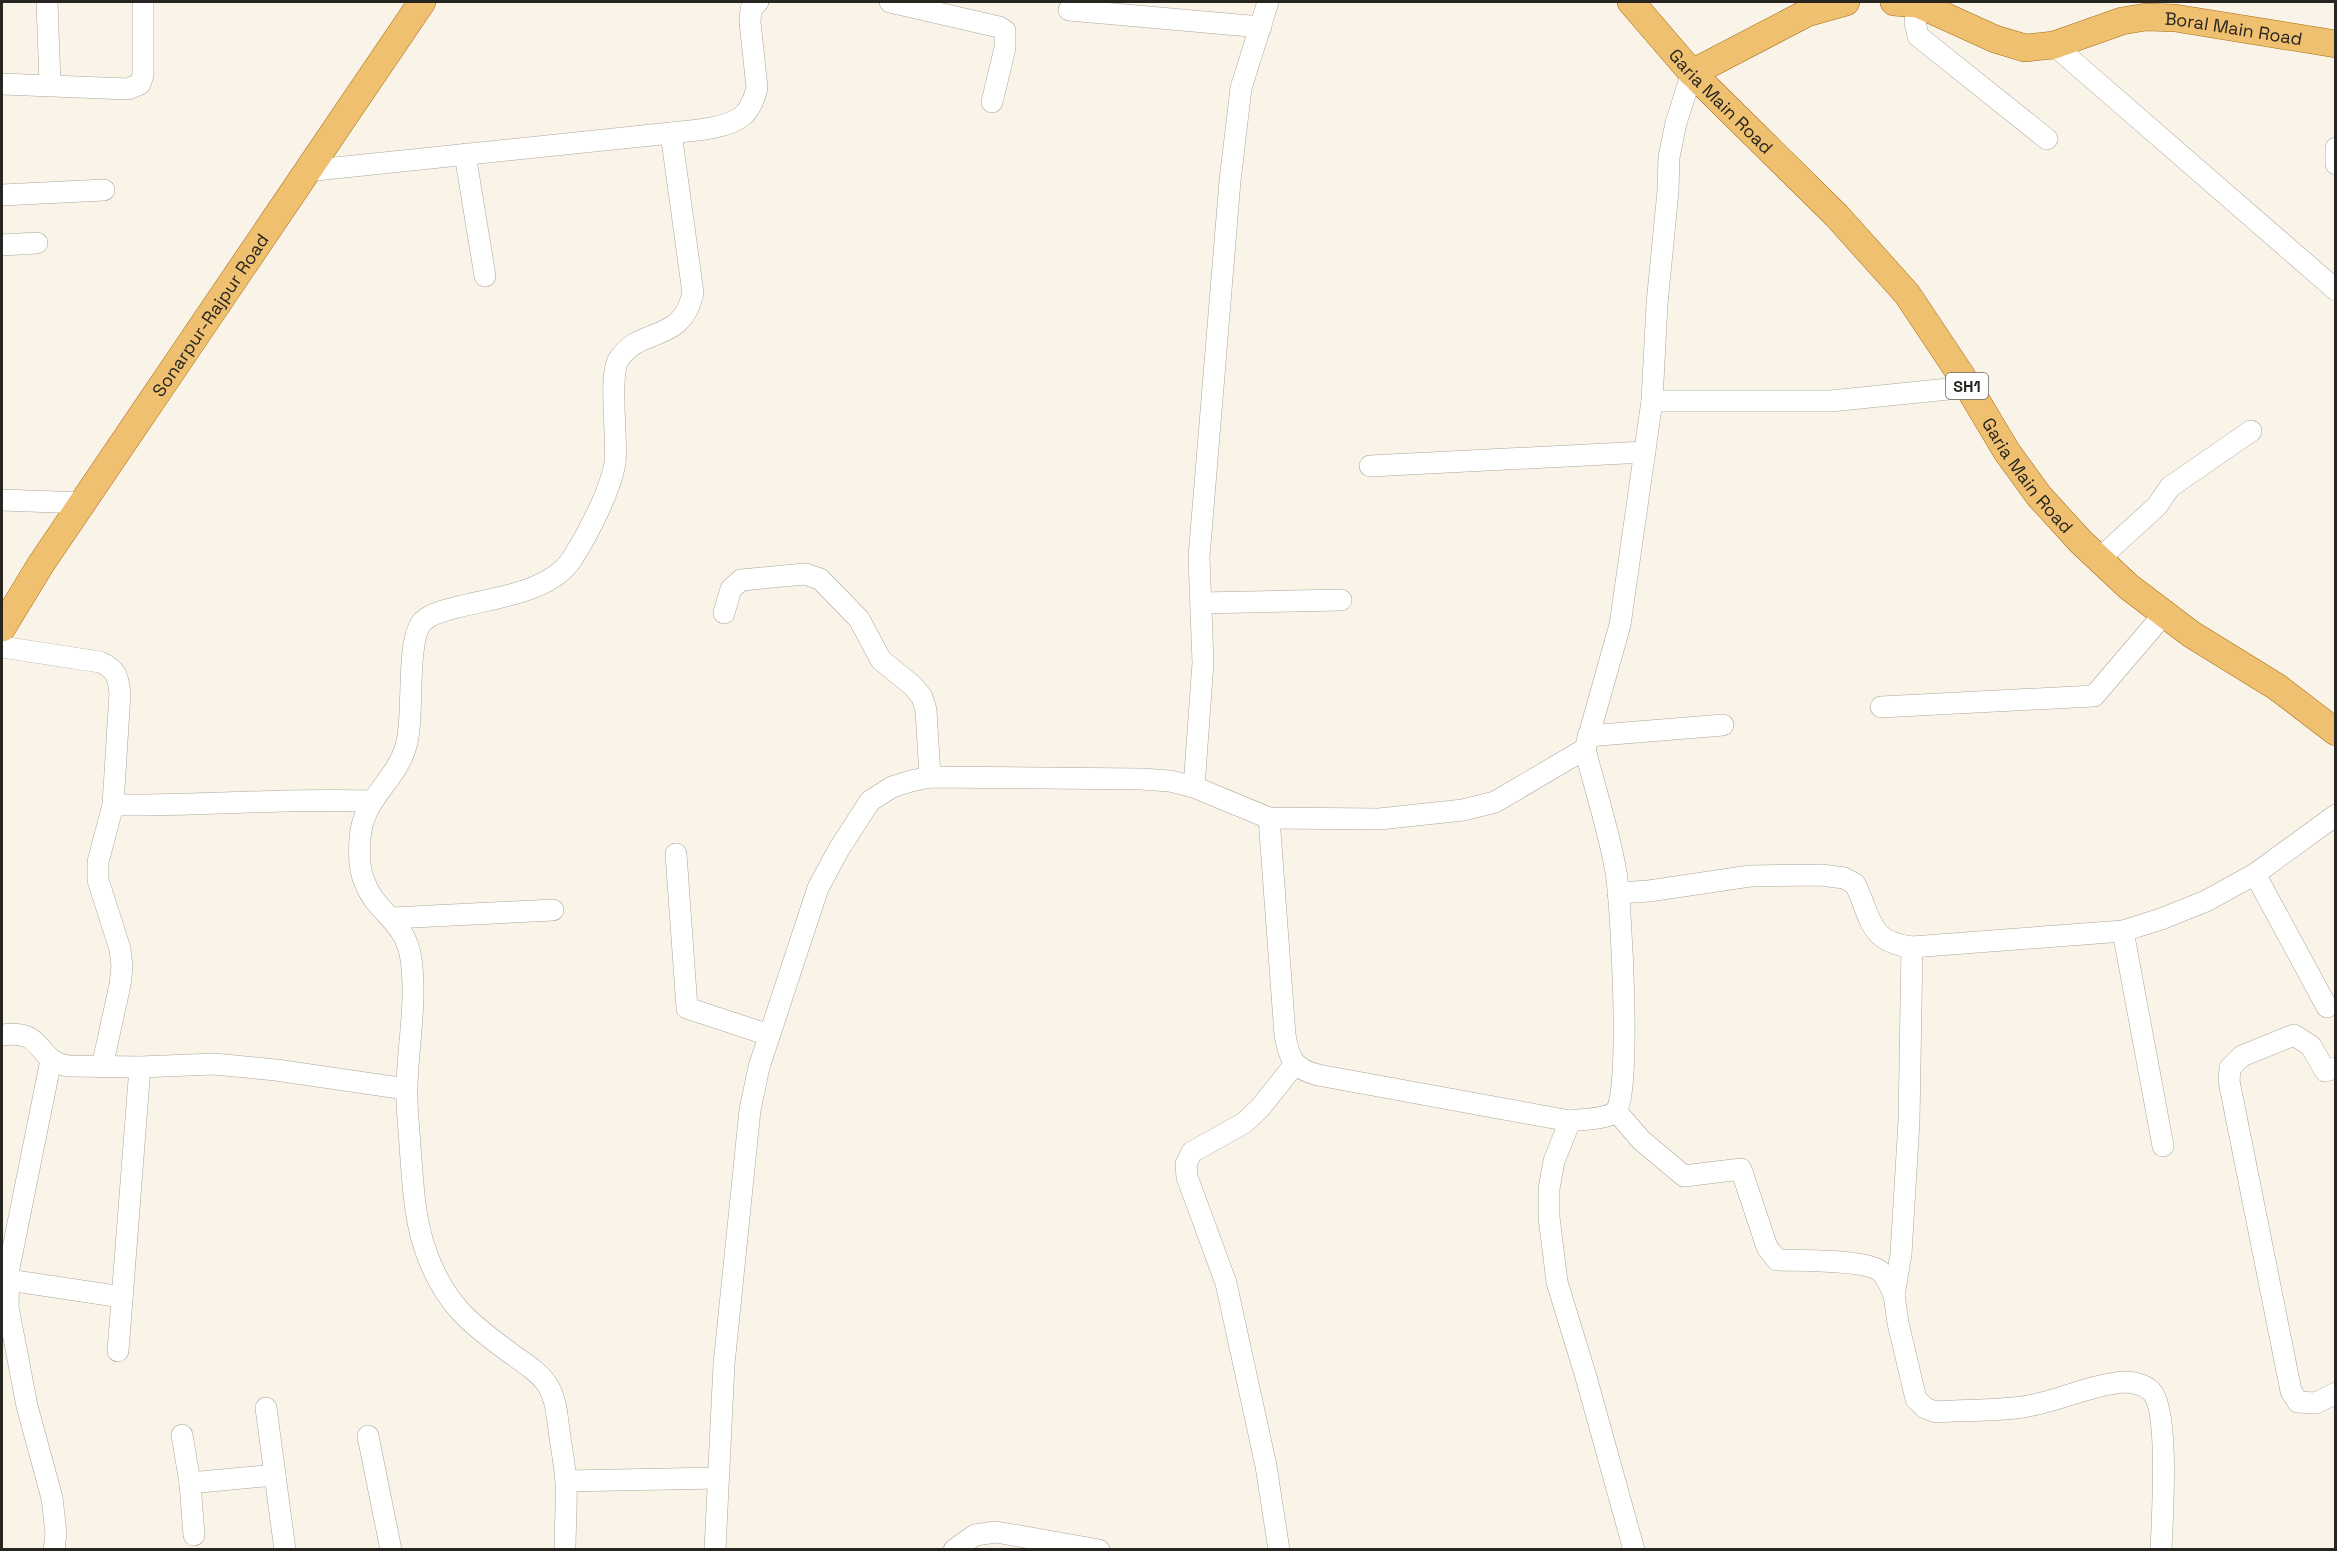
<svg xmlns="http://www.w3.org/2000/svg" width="2337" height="1551" viewBox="0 0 2337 1551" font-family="'Space Grotesk',sans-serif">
  <rect width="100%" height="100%" fill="#faf4e8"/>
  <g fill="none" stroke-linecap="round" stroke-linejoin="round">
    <g stroke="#aba69a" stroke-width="22">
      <g id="minor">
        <path d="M 47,2 L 50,84"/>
        <path d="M 890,2 L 999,27 L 1005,31 L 1005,48 L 992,102"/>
        <path d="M 1268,2 L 1241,88 L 1230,181 L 1199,557 L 1203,663 L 1194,787 L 1269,818 L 1379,819 L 1463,810 L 1495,802 L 1585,749 L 1620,625 L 1652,401 L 1657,304 L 1668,191 L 1669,157 L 1676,123 L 1692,73"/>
        <path d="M 1918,4 L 1915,22 L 1918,36 L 2047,139"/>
        <path d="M 1069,10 L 1261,27"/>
        <path d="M 2054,45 L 2336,290"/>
        <path d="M 2,84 L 128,89 L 140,84 L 143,75 L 143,2"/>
        <path d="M 2336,148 L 2336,164"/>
        <path d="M 465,154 L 485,276"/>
        <path d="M 306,171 L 671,133 C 693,130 722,130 741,117 C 749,112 755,97 757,88 L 750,22 L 751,9 L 758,2"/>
        <path d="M 2,195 L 104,190"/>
        <path d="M 2,245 L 37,243"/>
        <path d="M 1652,401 L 1831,401 L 1968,387"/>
        <path d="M 1370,466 L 1645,452"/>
        <path d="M 2,500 L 83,503"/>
        <path d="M 2099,559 L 2157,506 L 2170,487 L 2251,431"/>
        <path d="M 1201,603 L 1341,600"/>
        <path d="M 724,613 L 731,589 L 741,580 L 805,574 L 820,579 L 859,619 L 881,660 L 913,686 L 922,697 L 926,710 L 930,777"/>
        <path d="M 2,647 L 100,662 C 116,669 118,676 120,693 L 113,805 L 98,862 L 98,880 L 120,949 L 122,967 L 120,985 L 102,1067"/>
        <path d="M 1881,707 L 2094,696 L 2164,614"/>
        <path d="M 1588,736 L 1723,725"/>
        <path d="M 113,805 C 199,806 285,798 371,801"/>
        <path d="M 1269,818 L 1285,1035 C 1289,1059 1294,1069 1318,1075 L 1570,1121 C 1583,1119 1604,1120 1615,1112 C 1632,1098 1621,902 1616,872 C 1609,831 1595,789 1585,749"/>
        <path d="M 676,854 L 687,1008 L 769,1035"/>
        <path d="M 2255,874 L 2327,1007"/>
        <path d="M 1618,893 L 1649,891 L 1750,876 L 1821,875 L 1844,878 L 1855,884 C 1872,919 1868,942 1912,947 L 2123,931 L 2161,919 L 2206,901 L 2255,874 L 2336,815"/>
        <path d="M 392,918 L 553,910"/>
        <path d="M 2123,931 L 2163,1146"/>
        <path d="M 1912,947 L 1909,1121 L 1901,1254 L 1894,1295 L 1898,1323 L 1916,1399 L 1925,1408 L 1936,1412 C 1964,1410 1994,1411 2023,1407 C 2056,1402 2092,1384 2125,1382 C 2134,1382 2145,1385 2151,1391 C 2170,1409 2162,1521 2161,1550"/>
        <path d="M 2,1035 C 47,1029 34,1061 69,1066 L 140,1067 L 214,1064 L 276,1070 L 406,1089"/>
        <path d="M 51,1060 L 9,1268 L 8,1307 L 27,1406 L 52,1498 L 56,1533 L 54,1550"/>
        <path d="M 2336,1068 L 2325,1071 L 2311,1046 L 2294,1035 L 2242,1056 L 2230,1068 L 2229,1081 L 2291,1391 L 2298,1402 L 2316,1403 L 2336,1393"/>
        <path d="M 1616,1111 L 1641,1140 L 1684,1176 L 1741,1169 L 1767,1247 L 1777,1260 C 1799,1261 1863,1259 1880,1271 C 1887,1277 1890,1286 1894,1295"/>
        <path d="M 1570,1121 L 1554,1161 L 1549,1189 L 1549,1217 L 1557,1282 L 1586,1377 L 1634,1550"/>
        <path d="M 9,1280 L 122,1297"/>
        <path d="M 118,1351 L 140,1067"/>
        <path d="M 266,1408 L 285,1550"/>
        <path d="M 182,1435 L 190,1483"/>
        <path d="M 368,1436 L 391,1550"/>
        <path d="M 566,1481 L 718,1478"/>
        <path d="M 194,1535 L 190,1483 L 275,1475"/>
        <path d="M 565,1550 C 565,1527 567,1504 566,1482 C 565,1465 561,1447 559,1430 C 557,1415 556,1399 548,1386 C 540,1372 522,1362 509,1352 C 469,1323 446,1304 428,1257 C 414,1222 413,1183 410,1146 C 409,1126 406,1106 407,1086 C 408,1044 417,1001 411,959 C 406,921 376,913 365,883 C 359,871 359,852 360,839 C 362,798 396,782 406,746 C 415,717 405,640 423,621 C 432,613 446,610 458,607 C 493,598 551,592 572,559 C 588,534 610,492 615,463 C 618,438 608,375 619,359 C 641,326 682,344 693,293 L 671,133"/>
        <path d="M 715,1550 L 724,1364 L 750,1110 L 759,1067 L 818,888 L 839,849 L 870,801 L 892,787 L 911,781 L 930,777 L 1141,779 L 1170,781 L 1194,787"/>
        <path d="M 954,1550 L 975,1535 L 996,1532 L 1099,1550"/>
        <path d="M 1279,1550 L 1266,1466 L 1226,1283 L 1187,1177 L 1186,1164 L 1192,1152 L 1244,1123 L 1260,1108 L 1295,1064"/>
      </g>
    </g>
    <g stroke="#a36e17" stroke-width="28">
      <g id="major">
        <path id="s1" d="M 1631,2 L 1692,73 L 1837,216 L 1907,294 L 1961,375 L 2007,452 L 2039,496 L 2081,542 L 2129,587 L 2191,634 L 2277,687 L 2336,732"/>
        <path id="s2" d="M 1894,2 L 1918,4 L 1995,39 L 2025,48 L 2054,45 L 2122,21 L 2146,17 L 2175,18 L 2336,44"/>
        <path d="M 1692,73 L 1807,13 L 1846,2"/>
        <path id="s3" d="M 2,628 L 41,564 L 422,2"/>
      </g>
    </g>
    <use href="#minor" stroke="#fff" stroke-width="21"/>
    <use href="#major" stroke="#f0c071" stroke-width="27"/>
  </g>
  <g text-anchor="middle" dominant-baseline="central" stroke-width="4.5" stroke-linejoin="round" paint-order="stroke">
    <rect fill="#fff" stroke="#686663" stroke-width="1.5" x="1946" y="373" width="42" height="26" rx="4.5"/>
    <g font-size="16" font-weight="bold" fill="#272520">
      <text x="1967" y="386">SH1</text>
    </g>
    <g font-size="18" fill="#272520" stroke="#fff">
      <text stroke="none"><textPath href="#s2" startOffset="354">Boral Main Road</textPath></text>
      <text stroke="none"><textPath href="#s1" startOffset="134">Garia Main Road</textPath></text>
      <text stroke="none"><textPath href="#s3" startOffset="376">Sonarpur-Rajpur Road</textPath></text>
      <text stroke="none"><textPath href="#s1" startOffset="620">Garia Main Road</textPath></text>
    </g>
  </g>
  <rect width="2337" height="1551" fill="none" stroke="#272520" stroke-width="6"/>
</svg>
